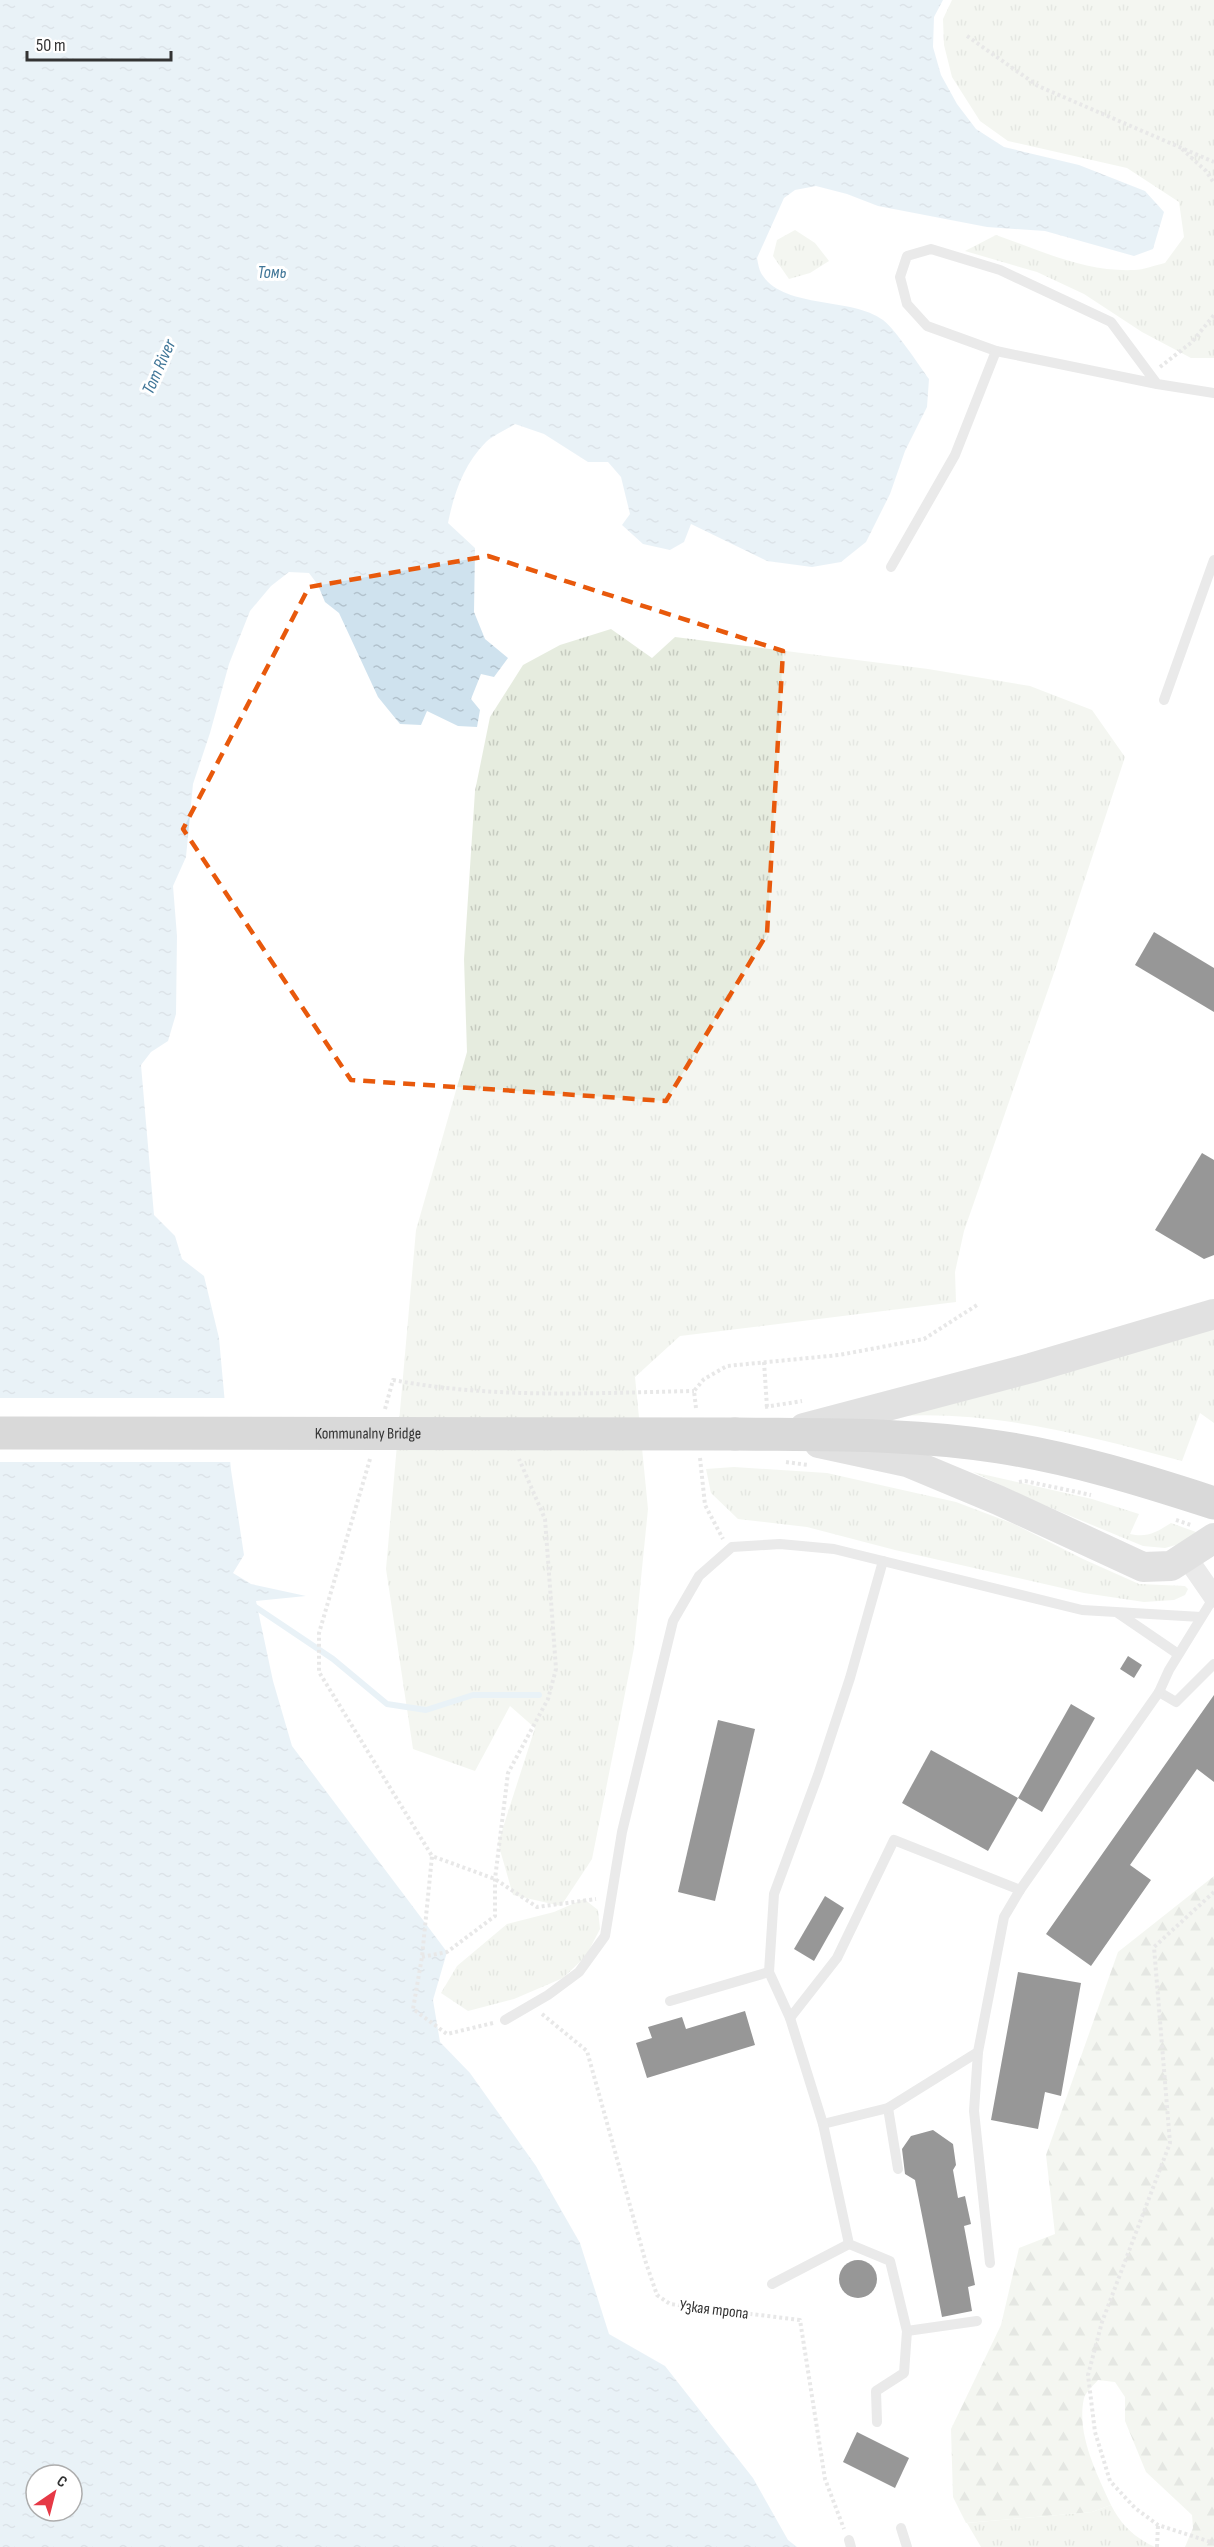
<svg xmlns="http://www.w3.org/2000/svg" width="1214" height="2547" viewBox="0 0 1214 2547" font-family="'Sofia Sans Condensed',sans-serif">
  <defs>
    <pattern id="grass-tufts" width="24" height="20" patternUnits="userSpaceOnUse" patternTransform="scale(1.5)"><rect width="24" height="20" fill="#e6ecdf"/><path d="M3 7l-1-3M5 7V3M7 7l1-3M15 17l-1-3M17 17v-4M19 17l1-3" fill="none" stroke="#c6cbc0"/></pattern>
    <pattern id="forest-firs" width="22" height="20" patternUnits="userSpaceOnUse" patternTransform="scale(1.5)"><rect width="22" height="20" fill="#e6ecdf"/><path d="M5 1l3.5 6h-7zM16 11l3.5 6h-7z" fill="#c6cbc0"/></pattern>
    <pattern id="water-ripples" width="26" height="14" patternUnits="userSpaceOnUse" patternTransform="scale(1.5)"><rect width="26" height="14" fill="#cfe2ee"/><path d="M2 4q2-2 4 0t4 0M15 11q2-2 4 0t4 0" fill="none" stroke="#b2c2cd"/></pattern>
  </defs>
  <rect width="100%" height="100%" fill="#fff"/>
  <g fill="url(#grass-tufts)">
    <path d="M 952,0 L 1214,0 L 1214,358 L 1191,358 L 1142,332 L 1084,294 L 1037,272 L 965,251 L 996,235 C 1041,251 1085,272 1134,270 C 1144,270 1155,265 1165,263 L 1184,237 L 1179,202 L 1127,168 L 1008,141 L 980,121 L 952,77 L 944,45 L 943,19 Z"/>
    <path d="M 795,230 L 815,243 L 829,261 L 810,273 L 789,279 L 773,256 L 777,240 Z"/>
    <path d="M 611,629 L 652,658 L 675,637 L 928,669 L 1030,686 L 1092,710 L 1125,757 L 1056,967 L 964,1231 L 955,1272 L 956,1302 L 680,1336 L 635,1377 L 648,1509 L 634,1648 L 592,1859 L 561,1906 L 513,1895 L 498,1843 L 535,1728 L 510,1706 L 475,1771 L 413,1749 L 386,1569 L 416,1230 L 467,1052 L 464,959 L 475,791 L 490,717 L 523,665 L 560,645 Z"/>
    <path d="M 1214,1326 L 1214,1423 L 1200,1413 L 1182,1461 C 1088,1436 997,1411 899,1416 Z"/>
    <path d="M 734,1467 L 827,1473 L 956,1502 L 1014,1524 L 1083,1559 L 1139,1584 L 1185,1586 L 1188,1589 L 1185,1595 L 1174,1600 L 1144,1602 L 1084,1593 L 895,1550 L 807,1527 L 738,1519 L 711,1493 L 706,1469 Z"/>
    <path d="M 973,1472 L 1092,1499 L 1139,1514 L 1130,1534 C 1147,1538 1157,1532 1171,1523 L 1196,1532 L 1183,1543 L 1165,1548 L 1143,1546 L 1039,1503 Z"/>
    <path d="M 584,1899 L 598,1910 L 600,1929 L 586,1956 L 563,1978 L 514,1999 L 468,2011 L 441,1993 L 457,1966 L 507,1924 L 554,1912 Z"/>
    <path d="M 1111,2505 C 1121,2525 1135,2538 1155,2547 L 981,2547 L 967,2523 L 1092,2512 Z"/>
  </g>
  <path fill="url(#forest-firs)" d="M 1214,1876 L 1214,2547 L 1185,2547 L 1193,2528 L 1192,2515 L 1146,2472 L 1125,2421 L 1125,2397 L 1115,2382 L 1098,2380 C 1094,2385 1086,2392 1084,2398 C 1076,2434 1097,2474 1111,2505 L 1092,2512 L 966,2523 L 953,2497 L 951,2429 L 1001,2325 L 1019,2248 L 1055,2234 L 1046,2155 L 1118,1952 Z"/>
  <path fill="url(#water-ripples)" fill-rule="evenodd" d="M 0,0 L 943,0 L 934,17 L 933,47 L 941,75 L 957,104 L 976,129 L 1004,147 L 1079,165 L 1145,191 L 1164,212 L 1153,249 L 1134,256 L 1045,231 L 987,227 L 878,206 L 847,194 L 816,186 L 795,190 L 784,198 L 757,258 C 758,263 759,271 763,276 C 786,309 852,297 883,320 C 895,329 919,365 929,379 L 927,407 L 905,451 L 890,494 L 866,542 L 841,562 L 812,567 L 767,561 L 691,524 L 684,542 L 670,550 L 643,544 L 622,525 L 630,514 L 621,477 L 608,462 L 588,462 L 544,434 L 515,424 C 506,430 494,435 486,442 C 464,464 454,493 448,523 L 475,548 L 474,612 L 485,639 L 508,658 L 494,677 L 481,674 L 471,699 L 480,710 L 477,727 L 458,726 L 427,711 L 421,725 L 400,724 L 378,697 L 339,613 L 325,602 L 318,585 L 309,573 L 289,572 L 271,586 L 250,611 L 229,664 L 210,733 L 193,784 L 186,857 L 173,886 L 177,936 L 176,1014 L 168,1041 L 151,1052 L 141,1065 L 154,1215 L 175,1236 L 182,1259 L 204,1276 L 219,1338 L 231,1470 L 244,1555 L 233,1573 L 251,1584 L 306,1596 L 256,1601 L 273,1681 L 292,1746 L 447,1952 L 433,2000 L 440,2042 L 470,2073 L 536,2166 L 580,2243 L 609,2334 L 665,2366 L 753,2478 L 788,2540 L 797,2547 L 0,2547 ZM 36,2475 L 72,2475 L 72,2511 L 36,2511 Z"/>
  <path fill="#fff" d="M 0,1398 L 227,1398 L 233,1462 L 0,1462 Z"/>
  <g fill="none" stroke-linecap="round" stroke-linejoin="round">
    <path stroke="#cfe2ee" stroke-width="6" d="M 251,1604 L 333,1659 L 387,1704 L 426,1710 L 473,1695 L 539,1695"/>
  </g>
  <g fill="#1a1a1a">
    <path d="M 1154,932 L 1214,968 L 1214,1012 L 1135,965 Z"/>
    <path d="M 1202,1153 L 1214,1160 L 1214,1255 L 1204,1259 L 1155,1230 Z"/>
    <path d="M 1128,1656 L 1142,1665 L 1134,1678 L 1120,1669 Z"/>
    <path d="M 1214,1695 L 1214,1782 L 1197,1769 L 1130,1865 L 1151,1880 L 1091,1966 L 1046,1934 Z"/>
    <path d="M 1071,1704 L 1095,1718 L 1042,1812 L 1018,1798 Z"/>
    <path d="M 718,1720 L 755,1729 L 715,1901 L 678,1892 Z"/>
    <path d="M 931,1750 L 1018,1798 L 988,1851 L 902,1803 Z"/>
    <path d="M 825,1896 L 844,1908 L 814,1961 L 794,1949 Z"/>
    <path d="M 1018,1972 L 1081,1983 L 1061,2096 L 1045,2092 L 1038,2129 L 991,2120 Z"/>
    <path d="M 745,2011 L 755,2045 L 647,2078 L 636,2043 L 652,2038 L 648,2027 L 682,2017 L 686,2029 Z"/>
    <path d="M 933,2130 L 953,2144 L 956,2165 L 953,2170 L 958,2198 L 965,2196 L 971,2224 L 964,2226 L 975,2285 L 968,2287 L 972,2311 L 942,2317 L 915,2180 L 905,2174 L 902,2149 L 911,2136 Z"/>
    <circle cx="858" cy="2279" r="19"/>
    <path d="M 857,2432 L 909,2458 L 895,2488 L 843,2462 Z"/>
  </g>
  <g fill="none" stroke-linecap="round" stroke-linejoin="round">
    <g stroke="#cdcdcd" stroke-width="4" stroke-dasharray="3 3" stroke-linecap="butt">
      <path d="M 967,36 L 1038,86 L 1214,162"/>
      <path d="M 1182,149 L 1206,171 L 1214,183"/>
      <path d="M 1160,367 L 1192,342 L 1214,315"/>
      <path d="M 764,1362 L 767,1407"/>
      <path d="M 765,1407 L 802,1401"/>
      <path d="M 696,1408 L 694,1391 L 704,1379 L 727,1366 L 839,1355 L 924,1339 L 977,1305"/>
      <path d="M 385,1409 L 393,1380 C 493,1399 593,1393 694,1391"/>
      <path d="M 700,1458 L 705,1505 L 723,1539"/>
      <path d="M 370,1459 L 319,1633 L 319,1672 L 432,1856"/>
      <path d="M 786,1462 L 808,1465"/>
      <path d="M 1019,1482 L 1025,1481 L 1091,1495"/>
      <path d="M 1176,1520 L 1191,1525"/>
      <path d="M 1214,1892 L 1154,1947 L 1170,2143 L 1102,2322 L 1088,2375 L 1095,2432 L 1110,2481 L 1135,2508 L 1158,2525 L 1214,2543"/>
      <path d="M 422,1957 L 447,1952 L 495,1916 L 495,1879 L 508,1773 L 548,1699 L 556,1669 L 545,1519 L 519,1459"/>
      <path d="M 542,2014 L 587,2051 L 646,2263 L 657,2295 L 670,2304 L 800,2320 L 825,2479 L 844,2529"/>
      <path d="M 493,2023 L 447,2034 L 413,2009 L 422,1957 L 432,1856 L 495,1879 L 537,1907 L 596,1899"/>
      <path d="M 1157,2547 L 1158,2525"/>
    </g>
    <g stroke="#d0d0d0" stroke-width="10">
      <path d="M 1157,384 L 1111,322 L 1000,270 L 931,249 L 907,256 L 900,277 L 907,304 L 927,326 L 996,351 L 1157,384 L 1214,393"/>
      <path d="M 891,567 L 955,455 L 996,351"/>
      <path d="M 1164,700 L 1214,560"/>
      <path d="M 1118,1613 L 1178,1654"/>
      <path d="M 1159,1692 L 1176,1702 L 1214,1664"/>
      <path d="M 670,2001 L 769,1972"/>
      <path d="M 790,2018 L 837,1958 L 894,1840 L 1020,1890"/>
      <path d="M 505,2020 L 548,1995 L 579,1972 L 605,1936 L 622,1832 L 673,1621 L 699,1576 L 732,1547 L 780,1544 L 834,1549 L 1082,1610 L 1201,1617"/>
      <path d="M 888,2108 L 898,2169"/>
      <path d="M 823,2124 L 888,2108 L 978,2052"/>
      <path d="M 990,2263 L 974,2111 L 978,2052 L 1004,1917 L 1020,1890 L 1159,1692 L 1169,1670 L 1214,1597"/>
      <path d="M 772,2284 L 849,2244"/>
      <path d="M 907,2331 L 977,2321"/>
      <path d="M 877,2422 L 876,2391 L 904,2373 L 907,2331 L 890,2261 L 849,2244 L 823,2124 L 790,2018 L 769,1972 L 774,1894 L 818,1775 L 850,1678 L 883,1561"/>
      <path d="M 901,2528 L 907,2547"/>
      <path d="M 849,2540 L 851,2547"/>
    </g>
    <path stroke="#d0d0d0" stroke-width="21" d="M 1187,1558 L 1214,1597"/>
    <g stroke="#bdbdbd" stroke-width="30">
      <path d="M 804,1428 L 1031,1368 L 1214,1314"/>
      <path d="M 819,1443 L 907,1462 L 998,1500 L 1143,1567 L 1171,1566 L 1214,1538"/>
    </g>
    <path stroke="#ababab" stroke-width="33" d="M 735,1434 C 823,1435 912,1433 999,1447 C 1072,1458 1143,1480 1214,1503"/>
    <path stroke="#ababab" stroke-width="33" id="s1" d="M 0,1433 L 735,1434"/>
  </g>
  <path d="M0 0H1214V2547H0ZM 488,556 L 783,651 L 767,934 L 666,1101 L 351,1080 L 183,829 L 309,587 Z" fill="#fff" fill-opacity=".55" fill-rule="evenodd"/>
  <path fill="none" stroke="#e8590c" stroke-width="4.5" stroke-dasharray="12 8" stroke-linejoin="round" d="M 488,556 L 783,651 L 767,934 L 666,1101 L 351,1080 L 183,829 L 309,587 Z"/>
  <g text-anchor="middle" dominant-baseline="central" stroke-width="6" stroke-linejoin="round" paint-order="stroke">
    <g font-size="16" fill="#333" stroke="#fff">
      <text stroke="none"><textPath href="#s1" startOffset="368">Kommunalny Bridge</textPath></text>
      <text transform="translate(714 2310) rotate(7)">Узкая тропа</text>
    </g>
    <g font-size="18" font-style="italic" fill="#3f7597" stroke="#fff">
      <text x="272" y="272">Томь</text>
      <text transform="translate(159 367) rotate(-66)">Tom River</text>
    </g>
  </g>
  <g transform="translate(54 2493) rotate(35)"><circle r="28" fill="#ffffff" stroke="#adadad" stroke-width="1.5"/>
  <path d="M0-4.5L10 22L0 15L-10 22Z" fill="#e63946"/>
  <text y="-9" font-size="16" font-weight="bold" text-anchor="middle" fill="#333333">С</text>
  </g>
  <path d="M27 51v9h144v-9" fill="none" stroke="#333333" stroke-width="3"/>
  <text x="36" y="51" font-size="18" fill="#333333" stroke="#ffffff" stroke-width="4.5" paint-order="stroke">50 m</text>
</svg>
